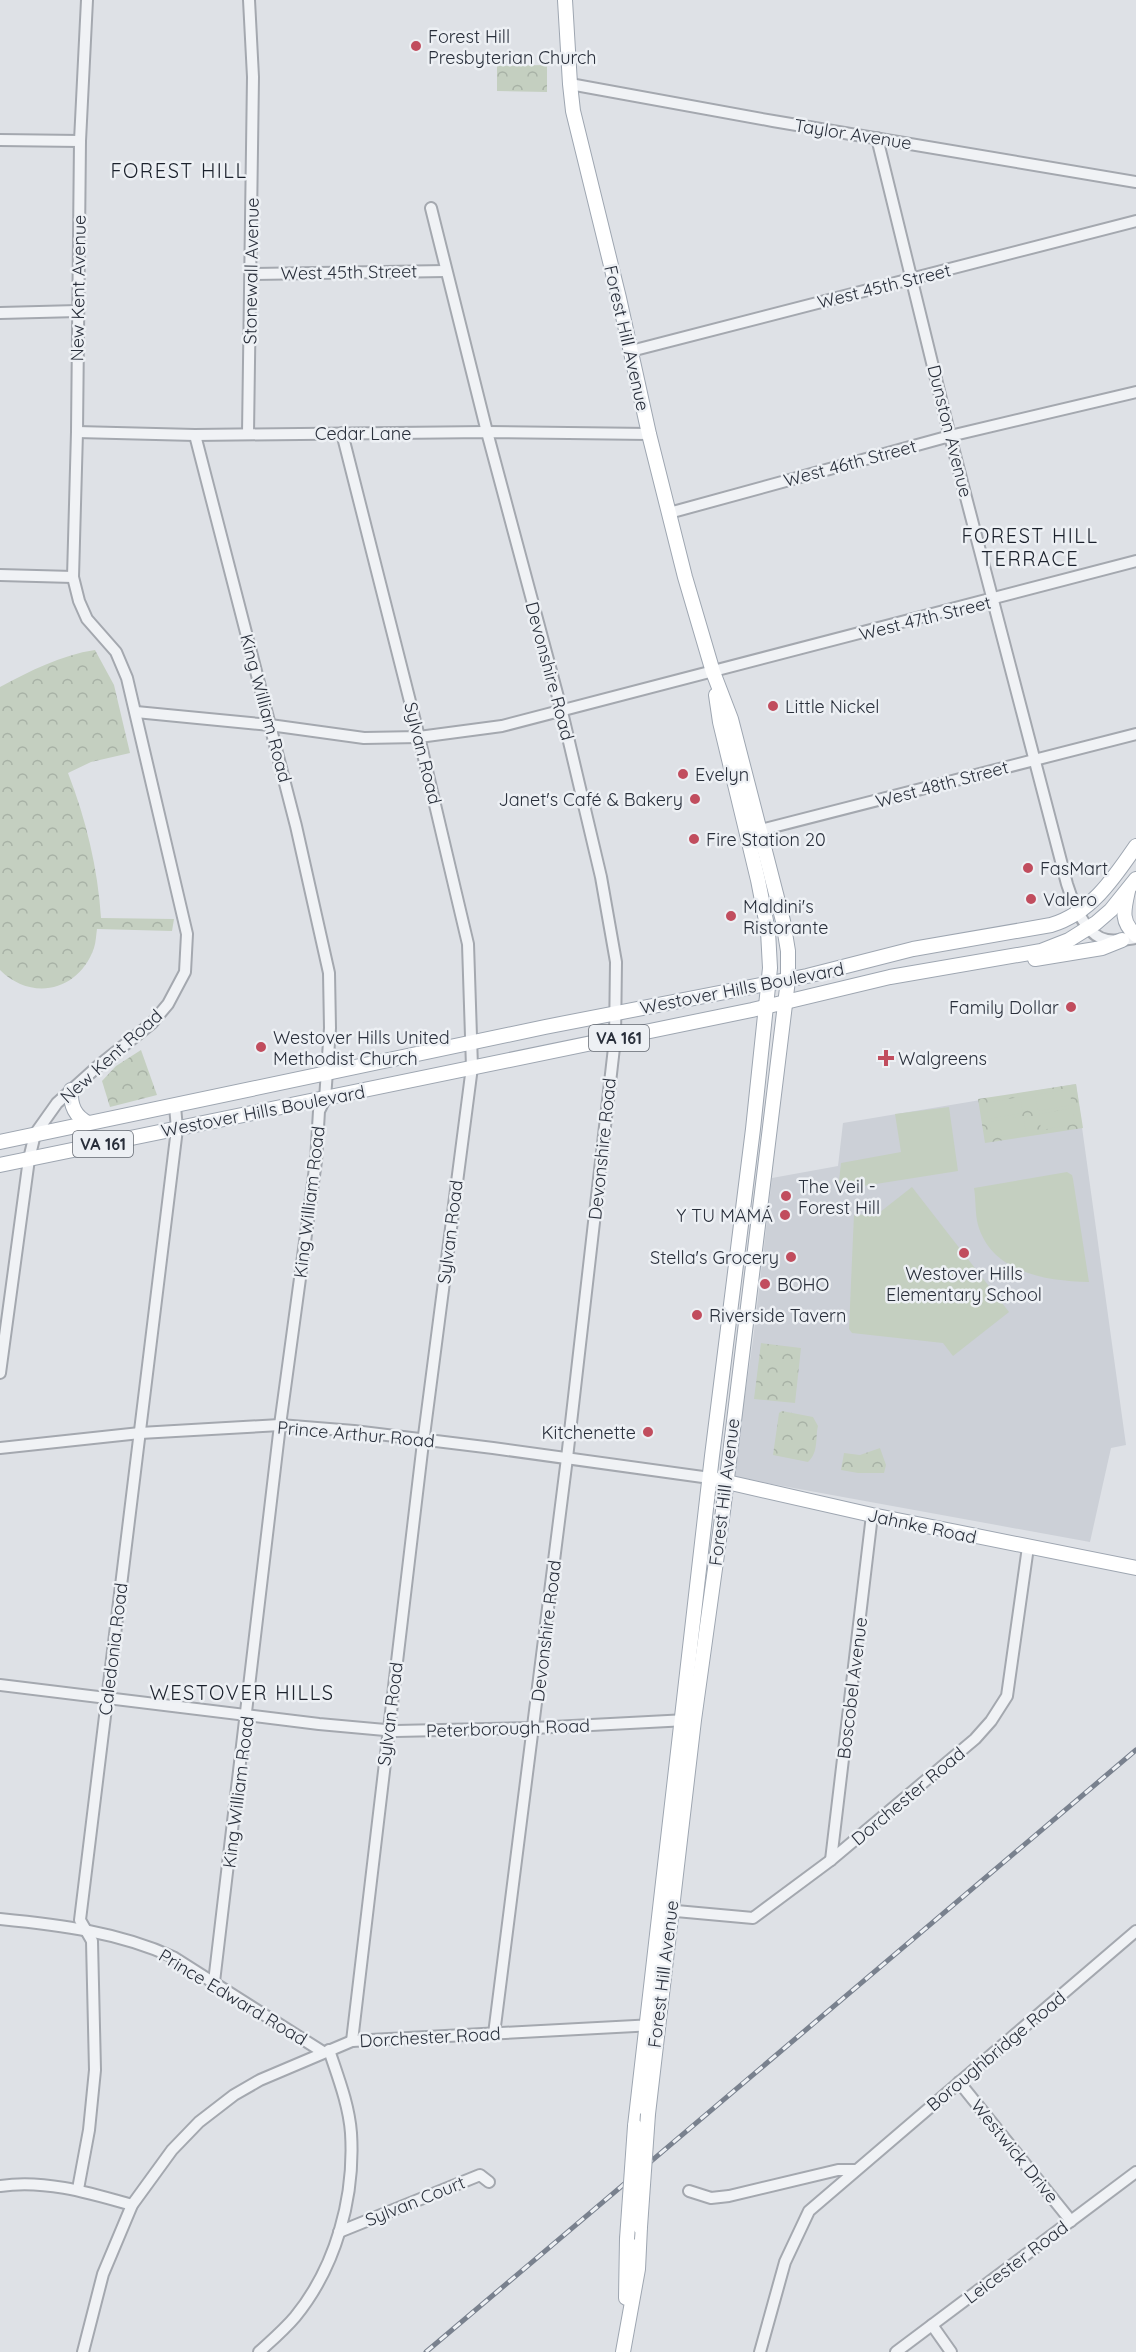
<svg xmlns="http://www.w3.org/2000/svg" width="1136" height="2352" viewBox="0 0 1136 2352" font-family="Quicksand,sans-serif">
  <defs>
    <pattern id="park-crowns" width="20" height="18" patternUnits="userSpaceOnUse" patternTransform="scale(1.5)"><rect width="20" height="18" fill="#c4cfc0"/><path d="M2 6a3 3 0 1 1 6 0M12 15a3 3 0 1 1 6 0" fill="none" stroke="#a8b2a6"/></pattern>
  </defs>
  <rect width="100%" height="100%" fill="#dee1e6"/>
  <path fill="#ccd0d7" d="M 1076,1084 L 1126,1445 L 1111,1448 L 1090,1542 L 733,1477 L 753,1340 L 772,1178 L 838,1166 L 843,1123 Z"/>
  <g fill="url(#park-crowns)">
    <path d="M 547,65 L 547,92 L 497,91 L 497,66 Z"/>
    <path d="M 95,650 L 114,685 L 130,753 L 91,762 L 68,773 C 86,819 98,869 101,918 L 174,919 L 172,931 L 97,929 C 96,935 96,942 94,948 C 79,991 32,1002 0,970 L 0,687 C 30,671 61,655 95,650 Z"/>
    <path d="M 141,1050 L 157,1095 L 110,1107 L 102,1081 L 116,1066 Z"/>
    <path d="M 1076,1084 L 1083,1128 L 985,1143 L 978,1099 Z"/>
    <path d="M 761,1343 L 801,1348 L 795,1403 L 754,1399 Z"/>
    <path d="M 782,1411 L 813,1417 L 818,1426 C 815,1438 819,1452 808,1462 L 773,1455 L 779,1413 Z"/>
    <path d="M 880,1448 L 886,1465 L 884,1473 L 858,1473 L 841,1470 L 844,1453 L 860,1455 Z"/>
  </g>
  <g fill="#c4cfc0">
    <path d="M 1069,1089 L 1072,1105 L 1038,1111 L 1035,1095 Z"/>
    <path d="M 1020,1097 L 1023,1113 L 988,1119 L 986,1103 Z"/>
    <path d="M 949,1107 L 958,1171 L 838,1190 L 841,1163 L 901,1152 L 895,1114 Z"/>
    <path d="M 1073,1108 L 1075,1124 L 1041,1130 L 1039,1114 Z"/>
    <path d="M 1023,1116 L 1026,1132 L 992,1138 L 989,1122 Z"/>
    <path d="M 1067,1172 L 1072,1175 L 1073,1179 L 1089,1282 C 1046,1281 992,1273 978,1225 C 975,1214 976,1200 974,1188 Z"/>
    <path d="M 912,1187 L 1009,1312 L 953,1356 L 943,1343 L 852,1333 L 849,1329 L 854,1214 L 875,1216 Z"/>
  </g>
  <g fill="none" stroke-linecap="round" stroke-linejoin="round">
    <g stroke="#a4a8af" stroke-width="14">
      <g id="minor">
        <path d="M 570,84 L 773,121 L 1136,182"/>
        <path d="M 877,138 L 950,436 L 1067,884 C 1073,903 1085,936 1107,940 C 1117,942 1127,939 1136,938"/>
        <path d="M 0,140 L 80,141"/>
        <path d="M 431,208 L 487,432 L 562,712 L 601,877 L 616,962 L 615,1039 L 567,1458 L 494,2034"/>
        <path d="M 251,274 L 446,271"/>
        <path d="M 0,313 L 78,311"/>
        <path d="M 631,351 L 1136,221"/>
        <path d="M 77,432 L 195,435 L 487,432 L 649,434"/>
        <path d="M 342,433 L 419,737 L 468,944 L 472,1067 L 422,1451 L 352,2041"/>
        <path d="M 248,434 L 253,77 L 249,0"/>
        <path d="M 195,435 L 296,826 L 329,973 L 330,1028 L 325,1099 L 319,1111 L 316,1161 L 280,1425 L 214,1982"/>
        <path d="M 669,513 L 950,436 L 1136,392"/>
        <path d="M 0,575 L 73,577"/>
        <path d="M 136,712 L 270,725 L 364,738 L 419,737 L 502,726 L 1136,561"/>
        <path d="M 753,832 L 1136,734"/>
        <path d="M 0,1373 L 29,1159 L 35,1134 L 57,1103 L 97,1067 L 152,1023 L 168,1004 L 185,972 L 187,934 L 127,678 L 116,652 L 87,619 L 79,601 L 73,577 L 77,432 L 80,141 L 87,0"/>
        <path d="M 0,1448 L 140,1433 L 280,1425 L 354,1431 L 493,1448 L 710,1478"/>
        <path d="M 0,1685 L 319,1724 L 396,1731 L 534,1728 L 687,1720"/>
        <path d="M 831,1860 L 872,1515"/>
        <path d="M 665,1910 L 753,1918 L 831,1860 L 975,1739 L 991,1721 L 1007,1696 L 1028,1547"/>
        <path d="M 0,1919 C 60,1925 118,1932 173,1957 L 323,2052"/>
        <path d="M 959,2082 L 1071,2221"/>
        <path d="M 0,2186 C 44,2179 90,2193 132,2205"/>
        <path d="M 78,2189 L 89,2130 L 95,2070 L 92,1941 L 80,1920 L 177,1129 L 175,1106"/>
        <path d="M 689,2191 L 711,2198 L 729,2196 L 838,2170 L 856,2170"/>
        <path d="M 339,2232 L 480,2175 L 489,2182"/>
        <path d="M 932,2325 L 951,2352"/>
        <path d="M 83,2352 L 103,2274 L 132,2205 L 172,2150 L 199,2122 L 234,2095 L 260,2080 L 352,2041 L 654,2025"/>
        <path d="M 259,2352 C 271,2341 284,2330 295,2317 C 336,2267 355,2197 351,2133 C 349,2105 338,2077 329,2050"/>
        <path d="M 760,2352 L 785,2262 L 809,2211 L 1136,1931"/>
        <path d="M 896,2352 L 1136,2172"/>
      </g>
    </g>
    <g stroke="#9ea6b1" stroke-width="16">
      <g id="major">
        <path d="M 565,0 L 570,84 L 573,111 L 619,298 L 649,434 L 685,577 L 713,672 L 731,719 L 783,921 L 788,951 L 788,980 L 723,1511 L 694,1720 L 648,2114"/>
        <path d="M 1128,891 C 1124,909 1120,922 1136,935"/>
        <path d="M 1035,959 L 1102,948 L 1122,940"/>
        <path d="M 71,1090 C 70,1106 75,1116 88,1123"/>
        <path d="M 0,1142 L 545,1027 L 807,976 L 913,949 L 1051,925 C 1091,913 1114,878 1136,846"/>
        <path d="M 0,1165 L 752,1010 L 890,977 L 1041,951 L 1069,940 L 1096,923 L 1111,910 L 1136,879"/>
        <path d="M 718,1480 L 872,1515 L 1136,1568"/>
        <path d="M 635,2126 L 712,1456 L 753,1129 L 770,968 L 768,931 L 758,880 L 720,722 L 716,695"/>
        <path d="M 626,2298 L 627,2239"/>
        <path d="M 623,2352 L 638,2269 L 640,2227"/>
      </g>
    </g>
    <use href="#minor" stroke="#f0f2f5" stroke-width="10"/>
    <use href="#major" stroke="#fff" stroke-width="14"/>
    <g stroke="#79818e" stroke-width="5">
      <path id="rail" d="M 426,2352 L 1136,1750"/>
    </g>
    <use href="#rail" stroke="#edf0f4" stroke-width="3" stroke-dasharray="9" stroke-linecap="butt"/>
    <g stroke="#9ea6b1" stroke-width="16" stroke-linecap="butt">
      <g id="major-bridge">
        <path d="M 640,2227 L 648,2114"/>
        <path d="M 627,2239 L 635,2126"/>
      </g>
    </g>
    <use href="#major-bridge" stroke="#fff" stroke-width="14"/>
  </g>
  <g fill="#c14d5e" stroke="#edf0f4" stroke-width="2">
    <circle cx="416" cy="46" r="6"/>
    <circle cx="773" cy="706" r="6"/>
    <circle cx="683" cy="774" r="6"/>
    <circle cx="695" cy="799" r="6"/>
    <circle cx="694" cy="839" r="6"/>
    <circle cx="1028" cy="868" r="6"/>
    <circle cx="1031" cy="899" r="6"/>
    <circle cx="731" cy="916" r="6"/>
    <circle cx="1071" cy="1007" r="6"/>
    <circle cx="261" cy="1047" r="6"/>
    <path d="M883 1049h6v6h6v6h-6v6h-6v-6h-6v-6h6z"/>
    <circle cx="786" cy="1196" r="6"/>
    <circle cx="785" cy="1215" r="6"/>
    <circle cx="964" cy="1253" r="6"/>
    <circle cx="791" cy="1257" r="6"/>
    <circle cx="765" cy="1284" r="6"/>
    <circle cx="697" cy="1315" r="6"/>
    <circle cx="648" cy="1432" r="6"/>
  </g>
  <g text-anchor="middle" dominant-baseline="central" stroke-width="5" stroke-linejoin="round" paint-order="stroke">
    <g fill="#edf0f4" stroke="#646972" stroke-width="1.5">
      <rect x="589" y="1025" width="60" height="26" rx="4.5"/>
      <rect x="73" y="1131" width="60" height="26" rx="4.5"/>
    </g>
    <g font-size="16" font-weight="bold" fill="#292f3b">
      <text x="619" y="1038">VA 161</text>
      <text x="103" y="1144">VA 161</text>
    </g>
    <g font-size="18" fill="#292f3b" stroke="#edf0f4" text-anchor="start">
      <text x="428" y="36">Forest Hill<tspan x="428" dy="21">Presbyterian Church</tspan></text>
      <text x="785" y="706">Little Nickel</text>
      <text x="695" y="774">Evelyn</text>
      <text x="683" y="799" text-anchor="end">Janet's Café &amp; Bakery</text>
      <text x="706" y="839">Fire Station 20</text>
      <text x="1040" y="868">FasMart</text>
      <text x="1043" y="899">Valero</text>
      <text x="743" y="906">Maldini's<tspan x="743" dy="21">Ristorante</tspan></text>
      <text x="1059" y="1007" text-anchor="end">Family Dollar</text>
      <text x="273" y="1037">Westover Hills United<tspan x="273" dy="21">Methodist Church</tspan></text>
      <text x="898" y="1058">Walgreens</text>
      <text x="798" y="1186">The Veil -<tspan x="798" dy="21">Forest Hill</tspan></text>
      <text x="773" y="1215" text-anchor="end">Y TU MAMÁ</text>
      <text x="779" y="1257" text-anchor="end">Stella's Grocery</text>
      <text x="964" y="1273" text-anchor="middle">Westover Hills<tspan x="964" dy="21">Elementary School</tspan></text>
      <text x="777" y="1284">BOHO</text>
      <text x="709" y="1315">Riverside Tavern</text>
      <text x="636" y="1432" text-anchor="end">Kitchenette</text>
    </g>
    <g font-size="18" fill="#292f3b" stroke="#edf0f4">
      <text transform="translate(853 134) rotate(9)">Taylor Avenue</text>
      <text transform="translate(251 271) rotate(-89)">Stonewall Avenue</text>
      <text transform="translate(349 272) rotate(-1)">West 45th Street</text>
      <text transform="translate(884 286) rotate(-14)">West 45th Street</text>
      <text transform="translate(78 288) rotate(-89)">New Kent Avenue</text>
      <text transform="translate(627 338) rotate(77)">Forest Hill Avenue</text>
      <text transform="translate(950 431) rotate(76)">Dunston Avenue</text>
      <text x="363" y="433">Cedar Lane</text>
      <text transform="translate(850 463) rotate(-15)">West 46th Street</text>
      <text transform="translate(925 618) rotate(-14)">West 47th Street</text>
      <text transform="translate(550 671) rotate(75)">Devonshire Road</text>
      <text transform="translate(266 708) rotate(75)">King William Road</text>
      <text transform="translate(423 753) rotate(76)">Sylvan Road</text>
      <text transform="translate(942 784) rotate(-15)">West 48th Street</text>
      <text transform="translate(742 988) rotate(-11)">Westover Hills Boulevard</text>
      <text transform="translate(111 1056) rotate(-42)">New Kent Road</text>
      <text transform="translate(263 1111) rotate(-11)">Westover Hills Boulevard</text>
      <text transform="translate(602 1149) rotate(-84)">Devonshire Road</text>
      <text transform="translate(309 1202) rotate(-83)">King William Road</text>
      <text transform="translate(450 1232) rotate(-83)">Sylvan Road</text>
      <text transform="translate(356 1434) rotate(5)">Prince Arthur Road</text>
      <text transform="translate(724 1492) rotate(-83)">Forest Hill Avenue</text>
      <text transform="translate(922 1526) rotate(12)">Jahnke Road</text>
      <text transform="translate(546 1631) rotate(-83)">Devonshire Road</text>
      <text transform="translate(113 1649) rotate(-83)">Caledonia Road</text>
      <text transform="translate(852 1688) rotate(-83)">Boscobel Avenue</text>
      <text transform="translate(390 1714) rotate(-83)">Sylvan Road</text>
      <text transform="translate(508 1728) rotate(-2)">Peterborough Road</text>
      <text transform="translate(238 1792) rotate(-83)">King William Road</text>
      <text transform="translate(908 1796) rotate(-40)">Dorchester Road</text>
      <text transform="translate(663 1974) rotate(-83)">Forest Hill Avenue</text>
      <text transform="translate(233 1997) rotate(31)">Prince Edward Road</text>
      <text transform="translate(430 2037) rotate(-3)">Dorchester Road</text>
      <text transform="translate(996 2051) rotate(-40)">Boroughbridge Road</text>
      <text transform="translate(1015 2151) rotate(51)">Westwick Drive</text>
      <text transform="translate(415 2201) rotate(-22)">Sylvan Court</text>
      <text transform="translate(1016 2262) rotate(-37)">Leicester Road</text>
    </g>
    <g font-size="20" letter-spacing="1.5" fill="#1b212c" stroke="#edf0f4">
      <text x="179" y="170">FOREST HILL</text>
      <text x="1030" y="535">FOREST HILL<tspan x="1030" dy="23">TERRACE</tspan></text>
      <text x="242" y="1692">WESTOVER HILLS</text>
    </g>
  </g>
</svg>
